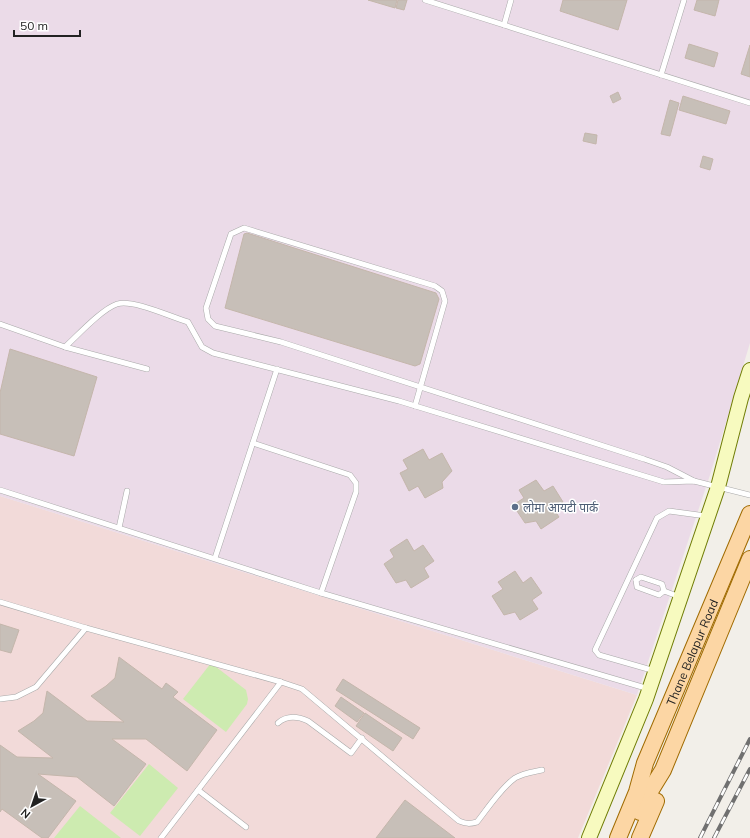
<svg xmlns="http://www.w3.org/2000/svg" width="750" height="838" viewBox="0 0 750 838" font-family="Mulish,'Noto Sans Devanagari',sans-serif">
  <rect width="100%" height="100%" fill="#f2efe9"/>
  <path fill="#f2dad9" d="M 0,496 L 637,695 L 578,838 L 0,838 Z"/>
  <path fill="#ebdbe8" d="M 0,0 L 750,0 L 750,343 L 710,475 L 637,695 L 0,496 Z"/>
  <g fill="#cdebb0">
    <path d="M 211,663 L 246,690 L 248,699 L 247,704 L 226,732 L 183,699 Z"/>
    <path d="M 149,764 L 178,788 L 140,836 L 110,813 Z"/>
    <path d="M 80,806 L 121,838 L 54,838 Z"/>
  </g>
  <g fill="#c7bfb8" stroke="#c4b6ab">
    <path d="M 368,0 L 397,0 L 395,8 Z"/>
    <path d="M 398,0 L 407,0 L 404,10 L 396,8 Z"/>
    <path d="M 563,0 L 627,0 L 618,30 L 560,11 Z"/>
    <path d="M 697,0 L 719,0 L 715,16 L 694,10 Z"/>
    <path d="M 689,44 L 718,53 L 714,67 L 685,58 Z"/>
    <path d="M 750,45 L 750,77 L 741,74 Z"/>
    <path d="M 618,92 L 621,99 L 613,103 L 610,96 Z"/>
    <path d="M 683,96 L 730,111 L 726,124 L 679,110 Z"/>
    <path d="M 670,100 L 679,103 L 670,136 L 661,134 Z"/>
    <path d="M 585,133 L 597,135 L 596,144 L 583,141 Z"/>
    <path d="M 703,156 L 713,159 L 710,170 L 700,167 Z"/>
    <path d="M 247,233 L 436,293 L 439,299 L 420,364 L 415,366 L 225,308 L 244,234 Z"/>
    <path d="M 10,349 L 97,377 L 74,456 L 0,434 L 0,393 Z"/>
    <path d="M 423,449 L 429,460 L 442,453 L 452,471 L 442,482 L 443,488 L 425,498 L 418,486 L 409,491 L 400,473 L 408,469 L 403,460 Z"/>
    <path d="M 536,480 L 544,491 L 553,486 L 563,502 L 553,508 L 559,517 L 541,529 L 536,521 L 525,523 L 513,505 L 524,498 L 519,490 Z"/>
    <path d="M 407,539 L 414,551 L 423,545 L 434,561 L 424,568 L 429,577 L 411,588 L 406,580 L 396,583 L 384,564 L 394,557 L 390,550 Z"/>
    <path d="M 515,571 L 523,583 L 531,577 L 542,593 L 532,600 L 538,609 L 520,620 L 515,612 L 504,615 L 492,596 L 503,589 L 498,582 Z"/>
    <path d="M 0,624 L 19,630 L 11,653 L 0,650 Z"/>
    <path d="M 119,657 L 162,689 L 166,683 L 178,692 L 173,697 L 217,730 L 187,771 L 146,739 L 112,739 L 146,764 L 114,806 L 77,777 L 38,774 L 76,801 L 48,838 L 42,838 L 2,809 L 0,812 L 0,745 L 17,757 L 53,758 L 18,731 L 34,721 L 43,713 L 47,691 L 87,721 L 124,722 L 91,696 L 106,686 L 115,678 Z"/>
    <path d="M 343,679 L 420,728 L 413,739 L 336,690 Z"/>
    <path d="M 341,697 L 364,713 L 357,722 L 335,706 Z"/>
    <path d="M 365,713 L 402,738 L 393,751 L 356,726 Z"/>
    <path d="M 405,800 L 455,838 L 376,838 Z"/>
  </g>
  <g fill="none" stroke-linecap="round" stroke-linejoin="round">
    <g stroke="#a9a9a9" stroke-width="6">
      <g id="lane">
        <path d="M 425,0 L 750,103"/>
        <path d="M 504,25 L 511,0"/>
        <path d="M 661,75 L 684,0"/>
        <path d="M 0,324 L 65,347 C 78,335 102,309 117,304 C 133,299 171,317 188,322 L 202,347 L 213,353 L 399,401 L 664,482 L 694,481 L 750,495"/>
        <path d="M 65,347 L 147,369"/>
        <path d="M 415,406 L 445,301 L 442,291 L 435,286 L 244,228 L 231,234 L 206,308 L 208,319 L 215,326 L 281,342 L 644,459 L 667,467 L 694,481"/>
        <path d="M 253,443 L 350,475 L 356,483 L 356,492 L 321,593"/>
        <path d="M 0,490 L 321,593 L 649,689"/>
        <path d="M 119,528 L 127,491"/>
        <path d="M 215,558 L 277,369"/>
        <path d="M 636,580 L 637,587 L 659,595 L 664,591"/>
        <path d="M 636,580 L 641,577 L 662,584 L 664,591"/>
        <path d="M 664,591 L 680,597"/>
        <path d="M 0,602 L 86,628 L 281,682 L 302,689 L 459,821 C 466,824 470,824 477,822 C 488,808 501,788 515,778 C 523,773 533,772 542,770"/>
        <path d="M 655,671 L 599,655 L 595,650 L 657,518 L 669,511 L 706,516"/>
        <path d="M 0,699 L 16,697 L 36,687 L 86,628"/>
        <path d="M 278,723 C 287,715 297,716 308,721 L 351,753 L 362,738"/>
        <path d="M 198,790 L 246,827"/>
        <path d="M 161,838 L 281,682"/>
      </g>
    </g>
    <g stroke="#707d05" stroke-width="16">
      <path id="secondary" d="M 589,838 L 646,699 L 718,487 L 741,398 L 750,370"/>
    </g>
    <g stroke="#a06b00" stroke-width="18">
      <g id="primary">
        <path d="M 640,812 L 647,796 L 663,770 L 750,559"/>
        <path id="s1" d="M 618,838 L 637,792 L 645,763 L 750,514"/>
        <path d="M 640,838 L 656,801"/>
      </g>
    </g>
    <use href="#lane" stroke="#fff" stroke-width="5"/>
    <use href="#secondary" stroke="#f7fabf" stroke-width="14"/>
    <use href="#primary" stroke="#fcd6a4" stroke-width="16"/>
    <g stroke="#707070" stroke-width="4">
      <g id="rail">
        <path d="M 700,838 L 750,739"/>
        <path d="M 714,838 L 750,769"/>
      </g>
    </g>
    <use href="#rail" stroke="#fff" stroke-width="2.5" stroke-dasharray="8" stroke-linecap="butt"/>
  </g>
  <circle fill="#5c6f8a" stroke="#fff" stroke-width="1.5" cx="515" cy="507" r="4"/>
  <g text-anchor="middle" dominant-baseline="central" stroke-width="3" stroke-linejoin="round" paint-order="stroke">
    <g font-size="12" fill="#4e5e75" stroke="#fff" text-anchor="start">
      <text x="523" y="507">लोमा आयटी पार्क</text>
    </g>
    <g font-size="12" fill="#222" stroke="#fff">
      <text stroke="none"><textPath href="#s1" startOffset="200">Thane Belapur Road</textPath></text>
    </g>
  </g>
  <g transform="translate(32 806) rotate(220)" stroke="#ffffff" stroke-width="3" paint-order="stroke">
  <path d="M0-3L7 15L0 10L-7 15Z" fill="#222222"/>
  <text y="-6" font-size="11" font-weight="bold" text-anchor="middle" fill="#222222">N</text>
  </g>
  <path d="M14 30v6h66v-6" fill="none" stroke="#222222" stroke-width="2"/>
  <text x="20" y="30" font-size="12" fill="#222222" stroke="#ffffff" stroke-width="3" paint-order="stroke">50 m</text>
</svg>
